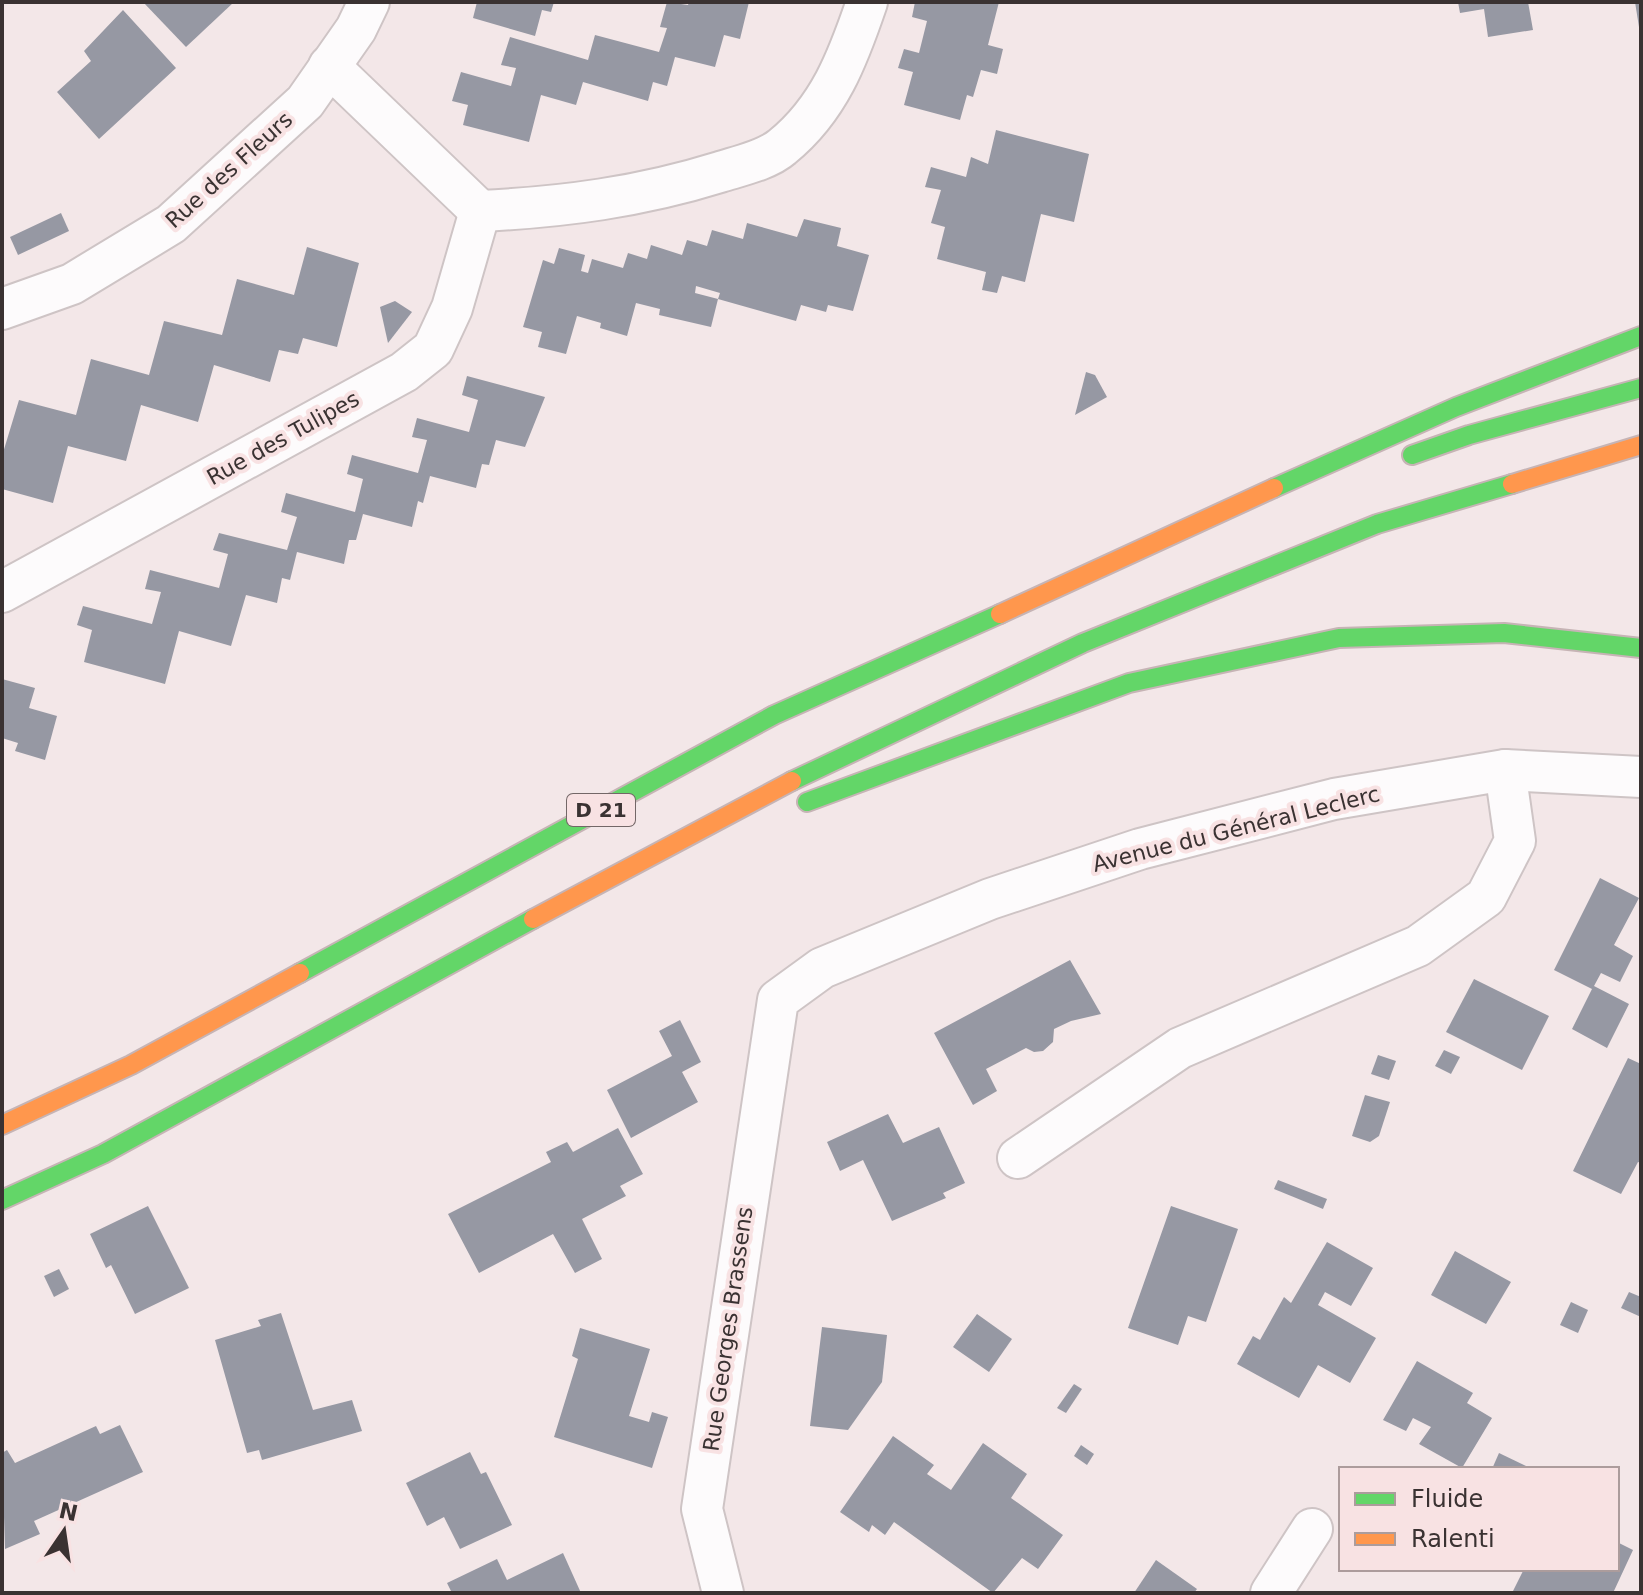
<svg xmlns="http://www.w3.org/2000/svg" width="1643" height="1595" viewBox="0 0 1643 1595" font-family="'DejaVu Sans',sans-serif">
  <rect width="100%" height="100%" fill="#f3e7e8"/>
  <g fill="#9698a3">
    <path d="M 143,2 L 234,2 L 186,47 Z"/>
    <path d="M 477,2 L 554,2 L 551,12 L 542,10 L 535,36 L 473,18 Z"/>
    <path d="M 667,2 L 688,5 L 689,2 L 749,2 L 740,39 L 724,35 L 715,67 L 675,57 L 667,86 L 653,82 L 648,101 L 583,82 L 576,105 L 541,95 L 529,142 L 463,125 L 468,105 L 452,101 L 461,72 L 511,86 L 516,68 L 501,65 L 510,37 L 588,60 L 595,35 L 659,52 L 667,28 L 660,27 Z"/>
    <path d="M 915,2 L 999,2 L 988,45 L 1003,49 L 997,74 L 981,70 L 973,97 L 967,95 L 960,120 L 904,105 L 913,72 L 898,68 L 904,49 L 919,53 L 927,21 L 912,17 Z"/>
    <path d="M 1458,2 L 1528,2 L 1533,30 L 1488,37 L 1484,9 L 1460,13 Z"/>
    <path d="M 1635,2 L 1641,2 L 1641,27 L 1639,27 Z"/>
    <path d="M 123,10 L 176,68 L 99,139 L 57,92 L 91,61 L 84,51 Z"/>
    <path d="M 996,130 L 1089,154 L 1074,222 L 1041,214 L 1025,282 L 1002,276 L 997,293 L 982,290 L 986,272 L 937,259 L 945,227 L 931,223 L 941,190 L 925,187 L 931,167 L 966,177 L 971,157 L 988,164 Z"/>
    <path d="M 61,213 L 69,231 L 18,255 L 10,237 Z"/>
    <path d="M 804,219 L 841,228 L 837,246 L 869,255 L 853,311 L 828,305 L 826,312 L 801,305 L 796,321 L 718,299 L 720,293 L 696,286 L 695,293 L 718,299 L 711,327 L 659,315 L 660,309 L 636,303 L 627,336 L 600,328 L 601,323 L 577,316 L 566,354 L 538,347 L 542,332 L 523,327 L 543,260 L 554,264 L 559,248 L 585,255 L 581,271 L 588,273 L 592,259 L 623,268 L 628,253 L 647,259 L 651,245 L 682,255 L 687,240 L 707,246 L 712,230 L 743,239 L 747,223 L 797,237 Z"/>
    <path d="M 307,247 L 359,263 L 337,347 L 303,338 L 298,354 L 279,350 L 270,382 L 214,365 L 198,422 L 141,405 L 126,461 L 68,446 L 53,503 L 2,489 L 2,456 L 19,400 L 76,415 L 91,359 L 149,375 L 164,321 L 222,335 L 237,279 L 294,295 Z"/>
    <path d="M 395,301 L 412,312 L 388,343 L 380,307 Z"/>
    <path d="M 1086,372 L 1095,375 L 1107,397 L 1075,415 Z"/>
    <path d="M 467,376 L 545,397 L 525,447 L 496,440 L 489,465 L 482,464 L 476,488 L 430,476 L 423,503 L 418,501 L 412,527 L 363,514 L 356,540 L 349,540 L 344,564 L 297,552 L 290,580 L 282,578 L 277,603 L 246,595 L 231,646 L 179,631 L 165,684 L 84,662 L 92,630 L 77,625 L 83,606 L 152,624 L 161,592 L 145,589 L 150,570 L 219,588 L 228,554 L 213,550 L 219,533 L 287,550 L 297,517 L 281,512 L 286,493 L 355,512 L 363,479 L 347,474 L 352,455 L 418,473 L 427,440 L 412,437 L 417,418 L 469,432 L 478,400 L 462,395 Z"/>
    <path d="M 2,679 L 35,688 L 29,708 L 57,716 L 45,760 L 15,751 L 18,743 L 2,738 Z"/>
    <path d="M 1600,878 L 1639,898 L 1614,945 L 1633,956 L 1620,982 L 1601,973 L 1594,986 L 1629,1004 L 1607,1048 L 1572,1029 L 1592,989 L 1554,970 Z"/>
    <path d="M 1070,960 L 1101,1014 L 1071,1021 L 1054,1029 L 1053,1042 L 1043,1051 L 1034,1052 L 1026,1048 L 986,1069 L 997,1091 L 973,1105 L 934,1033 Z"/>
    <path d="M 1474,979 L 1549,1016 L 1522,1070 L 1446,1032 Z"/>
    <path d="M 680,1020 L 701,1062 L 682,1072 L 698,1102 L 631,1138 L 607,1090 L 672,1056 L 659,1031 Z"/>
    <path d="M 1444,1050 L 1460,1057 L 1451,1074 L 1435,1066 Z"/>
    <path d="M 1378,1055 L 1396,1061 L 1389,1080 L 1371,1074 Z"/>
    <path d="M 1628,1058 L 1641,1064 L 1641,1163 L 1638,1162 L 1621,1194 L 1573,1171 Z"/>
    <path d="M 1365,1095 L 1390,1102 L 1379,1136 L 1370,1142 L 1352,1136 Z"/>
    <path d="M 888,1114 L 903,1143 L 939,1127 L 965,1183 L 943,1193 L 946,1198 L 892,1221 L 863,1160 L 840,1171 L 827,1142 Z"/>
    <path d="M 618,1128 L 643,1174 L 620,1186 L 626,1196 L 582,1219 L 602,1259 L 575,1273 L 553,1234 L 479,1273 L 448,1214 L 551,1162 L 546,1152 L 567,1142 L 573,1152 Z"/>
    <path d="M 1278,1180 L 1327,1199 L 1323,1209 L 1274,1189 Z"/>
    <path d="M 148,1206 L 189,1288 L 135,1314 L 111,1265 L 106,1268 L 90,1234 Z"/>
    <path d="M 1171,1206 L 1238,1229 L 1206,1322 L 1188,1316 L 1178,1345 L 1128,1328 Z"/>
    <path d="M 1327,1242 L 1373,1268 L 1351,1306 L 1325,1292 L 1318,1305 L 1376,1338 L 1350,1383 L 1318,1365 L 1299,1398 L 1237,1364 L 1253,1336 L 1260,1340 L 1284,1297 L 1291,1303 Z"/>
    <path d="M 1455,1251 L 1511,1282 L 1486,1324 L 1431,1295 Z"/>
    <path d="M 59,1269 L 69,1289 L 54,1297 L 44,1276 Z"/>
    <path d="M 1629,1292 L 1641,1297 L 1641,1317 L 1621,1308 Z"/>
    <path d="M 1571,1302 L 1588,1310 L 1578,1333 L 1560,1325 Z"/>
    <path d="M 281,1313 L 313,1410 L 352,1400 L 362,1431 L 262,1460 L 259,1450 L 247,1453 L 215,1340 L 261,1326 L 258,1320 Z"/>
    <path d="M 977,1314 L 1012,1339 L 989,1372 L 953,1347 Z"/>
    <path d="M 822,1327 L 887,1335 L 882,1382 L 848,1430 L 810,1426 Z"/>
    <path d="M 580,1328 L 650,1349 L 629,1416 L 649,1422 L 652,1412 L 668,1417 L 652,1468 L 554,1437 L 578,1359 L 572,1356 Z"/>
    <path d="M 1417,1361 L 1473,1393 L 1467,1403 L 1492,1418 L 1462,1468 L 1419,1444 L 1431,1427 L 1413,1418 L 1406,1431 L 1383,1420 Z"/>
    <path d="M 1074,1384 L 1082,1389 L 1066,1413 L 1057,1408 Z"/>
    <path d="M 120,1425 L 143,1472 L 34,1521 L 40,1534 L 5,1549 L 2,1453 L 7,1450 L 15,1463 L 96,1426 L 100,1434 Z"/>
    <path d="M 893,1436 L 934,1465 L 927,1474 L 951,1490 L 983,1443 L 1027,1474 L 1011,1498 L 1063,1535 L 1038,1569 L 1022,1558 L 993,1593 L 894,1522 L 885,1535 L 872,1525 L 869,1532 L 840,1512 Z"/>
    <path d="M 1081,1445 L 1094,1454 L 1087,1465 L 1074,1456 Z"/>
    <path d="M 470,1452 L 481,1474 L 486,1472 L 512,1525 L 460,1549 L 444,1517 L 427,1526 L 406,1483 Z"/>
    <path d="M 1499,1453 L 1528,1467 L 1527,1469 L 1492,1469 Z"/>
    <path d="M 1617,1542 L 1633,1550 L 1613,1593 L 1512,1593 L 1524,1569 L 1617,1569 Z"/>
    <path d="M 563,1553 L 581,1593 L 452,1593 L 447,1583 L 497,1559 L 507,1580 Z"/>
    <path d="M 1156,1560 L 1197,1589 L 1194,1593 L 1134,1593 Z"/>
  </g>
  <g fill="none" stroke-linecap="round" stroke-linejoin="round">
    <g stroke="#cec4c5" stroke-width="44">
      <g id="street">
        <path d="M 329,66 L 480,211 C 563,207 640,197 720,172 C 739,166 767,160 782,147 C 829,109 848,58 867,2"/>
        <path d="M 2,309 L 72,284 L 171,224 L 305,102 L 356,29 L 369,2"/>
        <path d="M 2,592 L 404,372 L 433,349 L 452,308 L 480,211"/>
        <path d="M 1018,1158 L 1180,1048 L 1418,946 L 1486,897 L 1515,841 L 1505,770"/>
        <path d="M 723,1593 L 702,1509 L 778,1000 L 822,968 L 990,899 L 1140,849 L 1334,799 L 1505,770 L 1641,777"/>
        <path d="M 1271,1593 L 1312,1529"/>
      </g>
    </g>
    <g stroke="#c6b4b5" stroke-width="22">
      <g id="fast">
        <path d="M 1412,455 L 1469,435 L 1641,388"/>
        <path d="M 1274,488 L 1456,407 L 1641,336"/>
        <path d="M 792,781 L 1083,643 L 1377,524 L 1512,484"/>
        <path d="M 807,802 L 1129,683 L 1339,638 L 1504,633 L 1641,648"/>
        <path d="M 300,973 L 774,715 L 1000,614"/>
        <path d="M 2,1200 L 103,1154 L 533,919"/>
      </g>
    </g>
    <g stroke="#c6b4b5" stroke-width="22">
      <g id="slow">
        <path d="M 1512,484 L 1641,445"/>
        <path d="M 1000,614 L 1274,488"/>
        <path d="M 533,919 L 792,781"/>
        <path d="M 2,1125 L 131,1065 L 300,973"/>
      </g>
    </g>
    <use href="#street" stroke="#fdfbfc" stroke-width="40"/>
    <use href="#fast" stroke="#63d668" stroke-width="18"/>
    <use href="#slow" stroke="#ff974d" stroke-width="18"/>
  </g>
  <g text-anchor="middle" dominant-baseline="central" stroke-width="8" stroke-linejoin="round" paint-order="stroke">
    <rect fill="#f8e2e3" stroke="#736767" stroke-width="2" x="567" y="794" width="68" height="32" rx="6"/>
    <g font-size="20" font-weight="bold" fill="#3a3232">
      <text x="601" y="810">D 21</text>
    </g>
    <g font-size="22" fill="#3a3232" stroke="#f8e2e3">
      <text transform="translate(229 170) rotate(-42)">Rue des Fleurs</text>
      <text transform="translate(283 438) rotate(-29)">Rue des Tulipes</text>
      <text transform="translate(1236 829) rotate(-14)">Avenue du Général Leclerc</text>
      <text transform="translate(728 1329) rotate(-82)">Rue Georges Brassens</text>
    </g>
  </g>
  <rect width="1643" height="1595" fill="none" stroke="#3a3232" stroke-width="8"/>
  <rect x="1339" y="1467" width="280" height="104" fill="#f8e2e3" stroke="#ac9c9c" stroke-width="2"/>
  <rect x="1355" y="1493" width="40" height="12" fill="#63d668" stroke="#ac9c9c" stroke-width="2"/>
  <text x="1411" y="1507" font-size="24" fill="#3a3232">Fluide</text>
  <rect x="1355" y="1533" width="40" height="12" fill="#ff974d" stroke="#ac9c9c" stroke-width="2"/>
  <text x="1411" y="1547" font-size="24" fill="#3a3232">Ralenti</text>
  <g transform="translate(64 1531) rotate(13)" stroke="#f8e2e3" stroke-width="6" paint-order="stroke">
  <path d="M0-6L14 30L0 20L-14 30Z" fill="#3a3232"/>
  <text y="-12" font-size="22" font-weight="bold" text-anchor="middle" fill="#3a3232">N</text>
  </g>
</svg>
